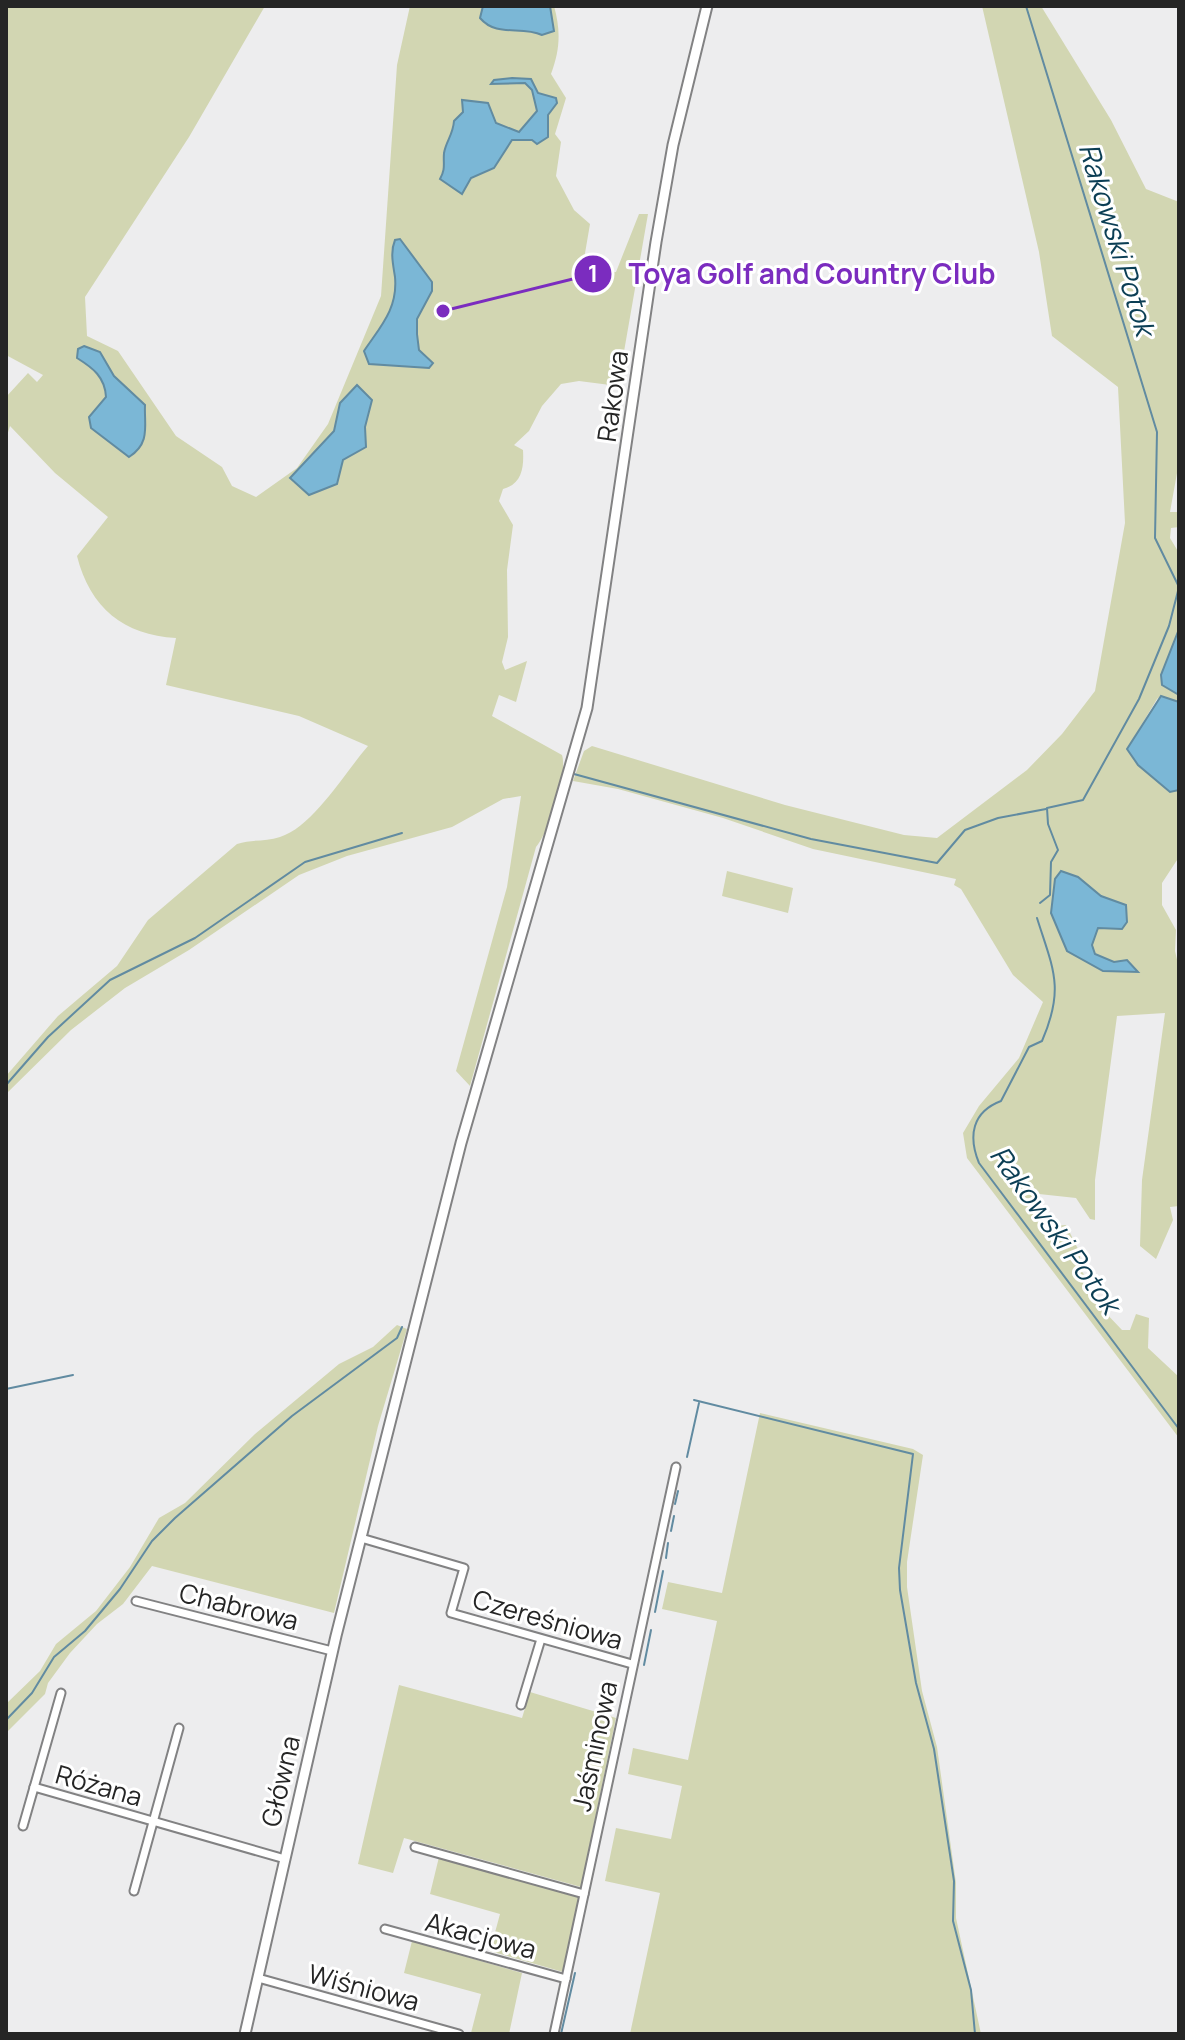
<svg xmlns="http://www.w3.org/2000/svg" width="1185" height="2040" viewBox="0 0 1185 2040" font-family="Manrope,sans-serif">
  <rect width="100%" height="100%" fill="#ededee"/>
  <g fill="#d2d6b2">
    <path d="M 6,6 L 265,6 L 189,137 L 85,297 L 87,336 L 118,351 L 176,436 L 222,467 L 232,486 L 256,497 L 297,468 L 328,424 L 381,296 L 397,65 L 410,6 L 554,6 C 561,31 560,50 551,74 L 566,98 L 555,134 L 561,142 L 556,176 L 574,210 L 590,224 L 583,265 L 600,273 L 616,272 L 639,214 L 648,214 L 618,386 L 579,381 L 561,384 L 542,406 L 529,431 L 514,445 L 523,450 C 524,468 522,484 503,489 L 499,501 L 513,525 L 507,570 L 508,637 L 502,662 L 505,670 L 527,661 L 516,702 L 499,695 L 492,716 L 562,755 C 568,774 549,832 536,847 L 470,1086 L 456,1071 L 507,887 L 521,796 L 503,799 L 452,827 L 347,856 L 299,875 L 189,950 L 125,988 L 71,1030 L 6,1094 L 6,1076 L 58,1016 L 117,966 L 148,920 L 237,844 C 252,839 266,842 280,837 C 313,827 346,771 368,746 L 299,716 L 166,685 L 176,638 C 124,635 90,608 77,556 L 108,517 L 55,473 L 10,426 L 6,439 L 6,397 L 28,373 L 37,382 L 43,375 L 6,355 Z"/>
    <path d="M 982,6 L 1041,6 L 1111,120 L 1146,189 L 1179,202 L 1179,462 L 1170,512 L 1179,512 L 1179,527 L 1171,528 L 1170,538 L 1179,553 L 1179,629 L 1161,675 L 1162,685 L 1179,695 L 1179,702 L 1161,696 L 1157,699 L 1127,749 L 1170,792 L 1179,790 L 1179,857 L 1162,883 L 1162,905 L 1176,930 L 1175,951 L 1179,968 L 1179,1206 L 1170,1207 L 1173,1220 L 1156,1259 L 1140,1246 L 1142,1180 L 1165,1013 L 1117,1016 L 1095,1180 L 1095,1220 L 1090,1219 L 1076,1198 L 1039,1194 L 1034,1198 L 1036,1211 L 1054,1226 L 1066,1225 L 1080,1253 L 1080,1269 L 1086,1277 L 1083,1289 L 1122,1330 L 1130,1330 L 1136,1314 L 1149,1318 L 1148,1348 L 1179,1377 L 1179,1438 L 967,1158 L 963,1133 L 979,1106 L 1019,1058 L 1043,1002 L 1013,975 L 961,889 L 954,885 L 956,879 L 813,849 L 723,818 L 618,789 L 573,781 L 584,751 L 592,746 L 785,805 L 904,835 L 937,838 L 1027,770 L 1062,734 L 1095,691 L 1125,523 L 1118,387 L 1052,336 L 1039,252 Z"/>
    <path d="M 727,871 L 793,888 L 788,913 L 722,896 Z"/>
    <path d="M 397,1325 L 407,1329 L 378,1426 L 334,1613 L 152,1566 L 123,1604 L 97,1624 L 70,1653 L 48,1683 L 45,1694 L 6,1733 L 6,1704 L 40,1671 L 56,1644 L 96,1611 L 130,1567 L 159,1518 L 185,1503 L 255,1434 L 339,1364 L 373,1347 Z"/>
    <path d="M 760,1413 L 913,1449 L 923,1455 L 907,1562 L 907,1587 L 922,1691 L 937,1747 L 956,1883 L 956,1918 L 981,2034 L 630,2034 L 660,1893 L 605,1881 L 616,1828 L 671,1839 L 682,1786 L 628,1774 L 633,1748 L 688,1760 L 717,1621 L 662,1609 L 668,1582 L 722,1593 Z"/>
    <path d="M 399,1685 L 522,1718 L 530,1692 L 616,1718 L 581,1887 L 404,1838 L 393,1873 L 358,1864 Z"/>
    <path d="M 439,1857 L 580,1896 L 563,1972 L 490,1951 L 500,1914 L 430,1894 Z"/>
    <path d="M 412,1941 L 522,1973 L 509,2034 L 471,2033 L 481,1994 L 404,1973 Z"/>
  </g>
  <g fill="#7bb7d6" stroke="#618ba1" stroke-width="2">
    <path d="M 483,6 L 550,6 L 554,31 L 542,35 C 521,25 497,38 480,18 Z"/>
    <path d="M 512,78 L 531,79 L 538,93 L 556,98 L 557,103 L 548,115 L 548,137 L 537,144 L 532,140 L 512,140 L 494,168 L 471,178 L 462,194 L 440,179 C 446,168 443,164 444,153 C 446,141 453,135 454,121 L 463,112 L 462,100 L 488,103 L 496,123 L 519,132 L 537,111 L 532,90 L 525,83 L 491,84 L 494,80 Z"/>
    <path d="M 400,239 L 432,282 L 432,291 L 417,319 L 417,334 L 419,350 L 433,363 L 429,368 L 369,364 L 364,351 C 380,327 398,309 395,277 C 393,264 390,252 395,240 Z"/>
    <path d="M 84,346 L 100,352 L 114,376 L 145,405 C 144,425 151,443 129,457 L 91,428 L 89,417 L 106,397 C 105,377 93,368 77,358 L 78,349 Z"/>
    <path d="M 357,385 L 372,400 L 365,427 L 366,447 L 343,460 L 337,484 L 309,495 L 290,478 L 334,431 L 340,403 Z"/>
    <path d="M 1179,629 L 1179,695 L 1162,685 L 1161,675 Z"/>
    <path d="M 1161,696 L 1179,702 L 1179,790 L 1170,792 L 1138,765 L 1127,749 Z"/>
    <path d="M 1061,871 L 1078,877 L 1101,896 L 1126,905 L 1127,922 L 1122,929 L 1098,928 L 1092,945 L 1095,954 L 1114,962 L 1127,960 L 1138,972 L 1103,971 L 1067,951 L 1051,913 L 1055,879 Z"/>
  </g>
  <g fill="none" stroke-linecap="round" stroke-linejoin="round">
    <g stroke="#618ba1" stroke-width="2">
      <path d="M 1026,6 L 1157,432 L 1155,538 L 1179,587 L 1169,626 L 1139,699 L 1083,800 L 1047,808 L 1048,824 L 1058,850 L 1051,862 L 1050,895 L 1040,903"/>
      <path d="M 574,774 L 811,839 L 937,863 L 965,830 L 998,818 L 1046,809"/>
      <path d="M 1037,918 C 1053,969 1065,988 1042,1041 L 1029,1047 L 1001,1101 C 972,1112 968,1136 979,1163 L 1179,1429"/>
      <path d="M 6,1085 L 48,1037 L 110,980 L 195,938 L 305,862 L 402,833"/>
      <path d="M 6,1389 L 73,1375"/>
      <path d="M 694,1400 L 913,1454 L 899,1568 L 900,1590 L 916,1683 L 934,1749 L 954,1881 L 953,1921 L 971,1990 L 975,2034"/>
      <path d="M 687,1457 L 699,1403"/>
      <path d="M 675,1504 L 678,1491"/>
      <path d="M 671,1531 L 674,1516"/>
      <path d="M 666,1558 L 668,1543"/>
      <path d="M 655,1612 L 663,1571"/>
      <path d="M 644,1665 L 651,1630"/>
      <path d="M 6,1720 L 32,1693 L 54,1657 L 85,1631 L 120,1589 L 152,1541 L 175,1518 L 292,1416 L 397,1338 L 402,1327"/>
      <path d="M 561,2034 L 575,1973"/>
    </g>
    <g stroke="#828283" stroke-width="11">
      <g id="minor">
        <path d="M 361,1538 L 464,1568 L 451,1613 L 632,1664"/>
        <path d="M 136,1601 L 332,1651"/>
        <path d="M 521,1705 L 541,1639"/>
        <path d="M 34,1787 L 285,1859"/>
        <path d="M 23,1826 L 61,1693"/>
        <path d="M 415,1847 L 584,1894"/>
        <path d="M 134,1891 L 179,1728"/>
        <path d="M 385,1929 L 566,1979"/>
        <path d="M 258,1978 L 459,2034"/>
        <path d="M 554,2034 L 676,1467"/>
      </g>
    </g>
    <g stroke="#828283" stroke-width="13">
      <path id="tertiary" d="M 245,2034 L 336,1636 L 461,1143 L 587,708 L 656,242 L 673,145 L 707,6"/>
    </g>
    <use href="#minor" stroke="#fff" stroke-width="7"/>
    <use href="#tertiary" stroke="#fff" stroke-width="9"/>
  </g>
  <g text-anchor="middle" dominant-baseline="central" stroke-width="6" stroke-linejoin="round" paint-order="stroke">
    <g font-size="26" fill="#252525" stroke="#fff">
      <text transform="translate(612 396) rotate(-82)">Rakowa</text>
      <text transform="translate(239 1606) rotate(14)">Chabrowa</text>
      <text transform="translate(548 1619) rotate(16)">Czereśniowa</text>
      <text transform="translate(594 1746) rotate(-78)">Jaśminowa</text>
      <text transform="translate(280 1781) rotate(-77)">Główna</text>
      <text transform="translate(99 1785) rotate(16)">Różana</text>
      <text transform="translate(481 1935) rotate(15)">Akacjowa</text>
      <text transform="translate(364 1987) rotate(15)">Wiśniowa</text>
    </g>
    <g font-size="28" font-style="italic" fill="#0b3e54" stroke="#fff">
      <text transform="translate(1118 239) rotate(73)">Rakowski Potok</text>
      <text transform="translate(1056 1229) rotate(54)">Rakowski Potok</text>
    </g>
  </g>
  <path fill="none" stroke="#7b2cbf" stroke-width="3" d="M443 311L593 274"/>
  <g fill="#7b2cbf" stroke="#fff" stroke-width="3">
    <circle cx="443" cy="311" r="8"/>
    <circle cx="593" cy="274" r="20"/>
  </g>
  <g font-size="24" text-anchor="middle" font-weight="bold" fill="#fff">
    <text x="593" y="282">1</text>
  </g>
  <g font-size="28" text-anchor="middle" font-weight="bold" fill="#7b2cbf" stroke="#fff" stroke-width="6" stroke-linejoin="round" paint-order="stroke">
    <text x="812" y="284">Toya Golf and Country Club</text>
  </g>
  <rect width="1185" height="2040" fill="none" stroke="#252525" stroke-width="16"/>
</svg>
